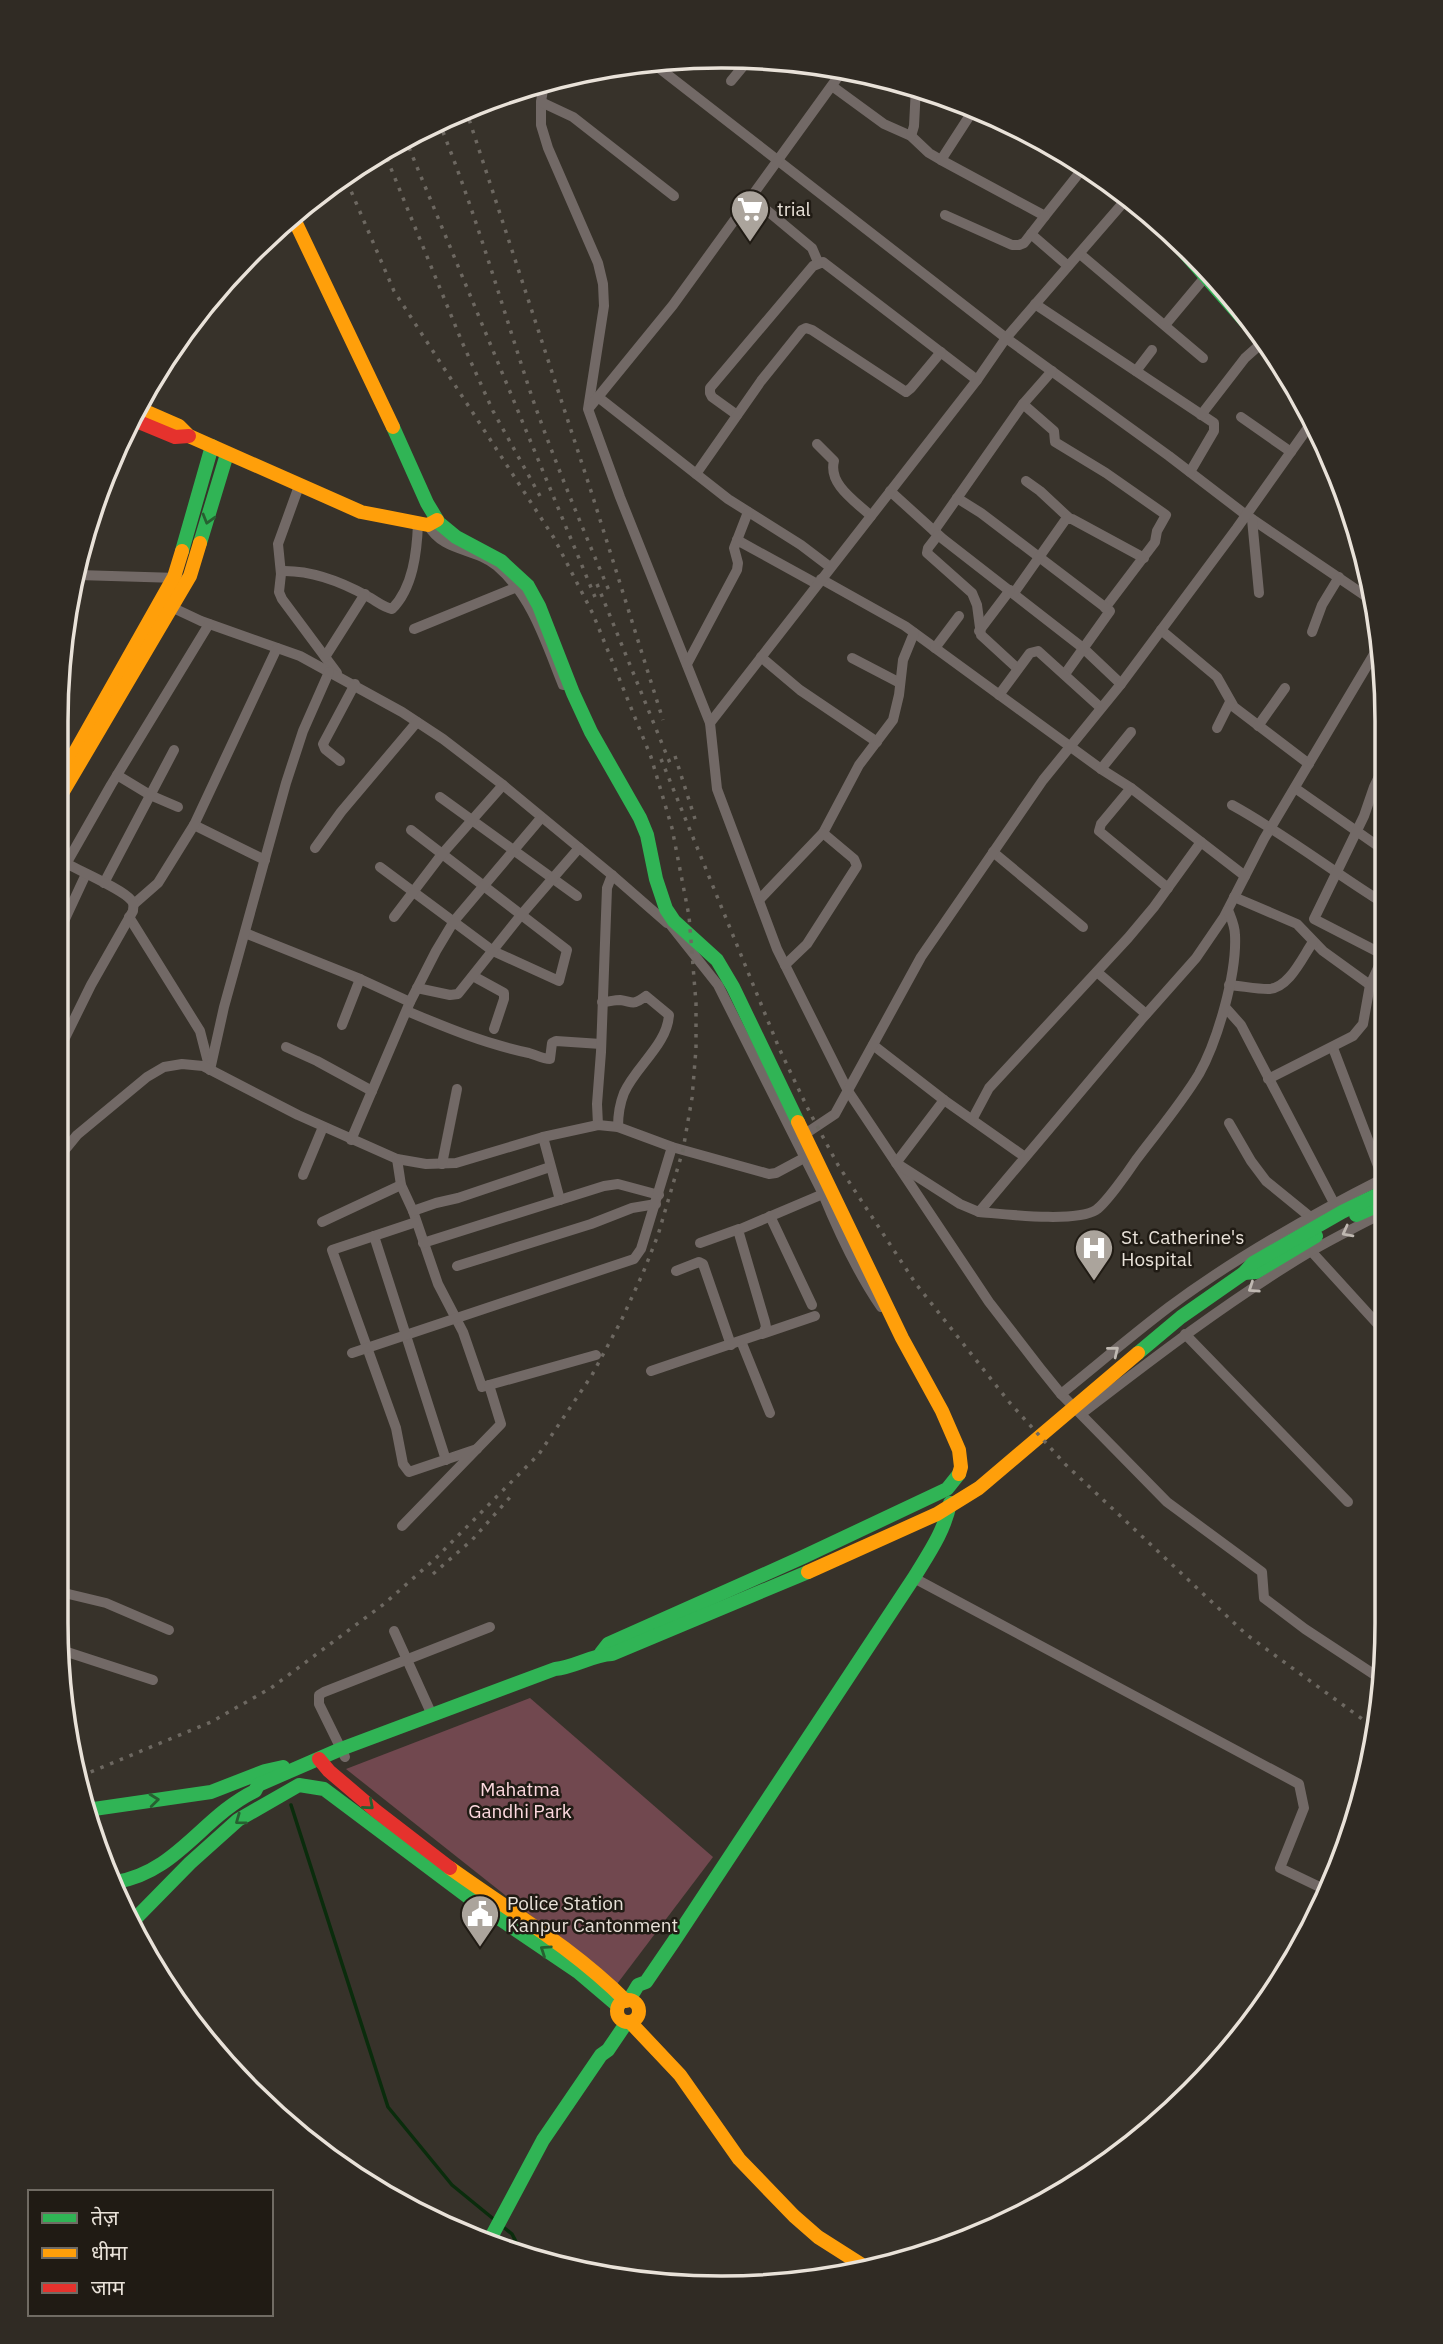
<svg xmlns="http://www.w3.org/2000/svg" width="1443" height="2344" viewBox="0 0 1443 2344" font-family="'IBM Plex Sans','Noto Sans Devanagari',sans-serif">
  <rect width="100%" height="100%" fill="#37322a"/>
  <path fill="#71484f" d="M 530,1698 L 713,1857 L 617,1984 L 346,1769 Z"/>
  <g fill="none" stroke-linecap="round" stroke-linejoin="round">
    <g stroke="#0a2c0c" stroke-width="3.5">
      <path d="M 291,1805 L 388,2107 L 452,2185 L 496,2221"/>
      <path d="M 502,2226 L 512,2234 L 523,2255"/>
    </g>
    <g stroke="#726966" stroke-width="10">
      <path d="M 650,61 L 1006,338 L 1169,456 L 1246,515 L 1373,601"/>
      <path d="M 731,81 L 750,58"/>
      <path d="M 544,83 L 541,102 L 541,125 L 548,148 L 598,263 L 603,284 L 604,306 L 588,409 L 620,497 L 710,723 L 717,789 L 777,949 L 848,1091 L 989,1302 L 1040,1368 L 1061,1394 L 1167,1502 L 1262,1572 L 1264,1598 L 1305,1629 L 1381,1679"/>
      <path d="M 832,86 L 884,124 L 911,136 L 929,153 L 941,160"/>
      <path d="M 541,102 L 573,117 L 674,196"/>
      <path d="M 974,109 L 941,160 L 1045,216 L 1084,167"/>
      <path d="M 1013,128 L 1015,124"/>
      <path d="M 911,136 L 914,126 L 916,87"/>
      <path d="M 751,197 L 812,248 L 818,262"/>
      <path d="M 945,215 L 1012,245 L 1019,245 L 1024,243 L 1045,216"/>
      <path d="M 1031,234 L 1068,266"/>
      <path d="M 1080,254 L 1203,358"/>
      <path d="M 1035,304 L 1214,423 L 1214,431 L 1190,472"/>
      <path d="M 1165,325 L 1206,276"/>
      <path d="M 1136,371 L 1152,350"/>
      <path d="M 598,397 L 728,499 L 801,545 L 830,567"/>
      <path d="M 1023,404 L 1054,431 L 1055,442 L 1106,473 L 1166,515 L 1157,531 L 1155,542 L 1105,608"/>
      <path d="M 589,408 L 673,305 L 843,70"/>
      <path d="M 737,415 L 712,397 L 710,393 L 710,388 L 813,266 L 823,262 L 977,380"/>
      <path d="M 1201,415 L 1245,358 L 1263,342"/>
      <path d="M 1241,417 L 1291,452"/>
      <path d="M 817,444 L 834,461 C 828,484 855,501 871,516"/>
      <path d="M 696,474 L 761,381 L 802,330 L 806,328 L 812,330 L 906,392 L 911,388 L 941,352"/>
      <path d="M 1026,481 L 1040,491 L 1069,518"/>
      <path d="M 299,486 L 278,544 L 281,574 L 279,592 L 282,599 L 337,673"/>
      <path d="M 890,491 L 943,539 L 1083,648 L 1121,684"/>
      <path d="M 957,498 L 981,513 L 1110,611 L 1065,674"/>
      <path d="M 1347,507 L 1345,511 L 1351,517"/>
      <path d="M 1252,519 L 1259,593"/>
      <path d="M 428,525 C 444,553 475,547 497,566 C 532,596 546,643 563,685"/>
      <path d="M 934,531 L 1023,404 L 1052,371"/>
      <path d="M 938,535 L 928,548 L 927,553 L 972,593 L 977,605 L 981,635 L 1017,668"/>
      <path d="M 737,540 L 817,584"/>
      <path d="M 281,571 C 311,570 340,581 367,596 C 375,600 383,607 392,609 C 413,588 417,552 418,523"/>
      <path d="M 78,575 L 178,578"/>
      <path d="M 821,579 L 905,626 L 1101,769 L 1131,788 L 1245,876"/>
      <path d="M 1014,593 L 1066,519 L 1072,519 L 1144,558"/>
      <path d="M 167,605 L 201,621 L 300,656 L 402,712 L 443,739 L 503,785 L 612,875 L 667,923"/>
      <path d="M 414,629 L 517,587"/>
      <path d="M 1161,630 L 1217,677 L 1234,707 L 1309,764"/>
      <path d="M 979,631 L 1010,590"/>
      <path d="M 1312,632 L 1322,605 L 1339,577"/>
      <path d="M 935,648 L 959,616"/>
      <path d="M 325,657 L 365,594"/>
      <path d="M 761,657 L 800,690 L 877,742"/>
      <path d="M 852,658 L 900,683"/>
      <path d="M 687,664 L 737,570 L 738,563 L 734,548 L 748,512"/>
      <path d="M 999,695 L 1030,653 L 1038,651 L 1101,708"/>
      <path d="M 710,723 L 977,380 L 1006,338 L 1129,196"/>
      <path d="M 1258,726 L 1285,688"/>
      <path d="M 1217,728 L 1230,702"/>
      <path d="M 340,761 L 325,749 L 323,744 L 355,684"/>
      <path d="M 1101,769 L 1131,732"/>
      <path d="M 117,775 L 150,795 L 178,807"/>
      <path d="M 1131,788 L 1101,824 L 1099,831 L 1168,888"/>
      <path d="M 1295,788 L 1385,851"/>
      <path d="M 440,797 L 577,896"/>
      <path d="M 1232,805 C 1285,834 1333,872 1385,904"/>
      <path d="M 194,825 L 265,860"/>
      <path d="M 315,848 L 341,812 L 417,722"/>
      <path d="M 993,852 L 1083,927"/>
      <path d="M 66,864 L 111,785 L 209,624"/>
      <path d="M 380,867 L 493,951 L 559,981 L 567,950 L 411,830"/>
      <path d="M 104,883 L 174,750"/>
      <path d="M 1234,897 L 1297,924 L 1323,951 L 1370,985"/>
      <path d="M 759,900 L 823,833 L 859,765 L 893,720 L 899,695 L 903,660 L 914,633"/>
      <path d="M 134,904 L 158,883 L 194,825 L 277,648"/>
      <path d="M 129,917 L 200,1031 L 209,1066"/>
      <path d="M 394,917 L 442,854 L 503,785"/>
      <path d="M 665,918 L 718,985 L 823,1194 C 839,1233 857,1272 881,1307"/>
      <path d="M 60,930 L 86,874"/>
      <path d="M 245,933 L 360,979 L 410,1002"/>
      <path d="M 785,965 L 807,944 L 857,866 L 854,859 L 823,833"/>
      <path d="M 1097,972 L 1146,1014"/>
      <path d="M 473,976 L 504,993 L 504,999 L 494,1029"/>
      <path d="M 1229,985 C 1242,986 1256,989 1268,989 C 1289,989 1303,956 1313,942"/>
      <path d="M 417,988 L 450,995 L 458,994 L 521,915 L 579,848"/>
      <path d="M 602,1002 C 607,1002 614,1000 620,1000 C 634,1002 632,1006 646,996 L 669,1015 C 667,1045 636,1066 624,1093 C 620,1103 618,1115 618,1127"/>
      <path d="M 1225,1007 L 1241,1025 L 1334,1203"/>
      <path d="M 407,1011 C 447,1028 486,1044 529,1053 C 536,1055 543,1059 550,1059 L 552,1043 L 556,1041 L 601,1044"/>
      <path d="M 342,1025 L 360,979"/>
      <path d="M 873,1045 L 944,1100 L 1025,1157"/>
      <path d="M 286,1047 L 317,1061 L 372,1091"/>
      <path d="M 1333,1048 L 1383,1179"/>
      <path d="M 59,1050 L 91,985 L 133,911 C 133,906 135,904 131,900 C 123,889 75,869 60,860"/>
      <path d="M 210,1070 L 224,1007 L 286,783 L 303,731 L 329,672"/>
      <path d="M 1268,1079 L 1353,1036 L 1363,1024 L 1370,985 L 1384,955 L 1314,919 L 1364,816 L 1374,787 L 1385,764"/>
      <path d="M 944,1100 L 896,1163 L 960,1204 L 979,1212 L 1141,1020 L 1196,958 L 1224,917 L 1264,839 L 1380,644"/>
      <path d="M 973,1118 L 989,1088 L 1128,938 L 1154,907 L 1201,842"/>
      <path d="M 1229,1123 L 1251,1161 L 1266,1181 L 1309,1216"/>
      <path d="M 598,1125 L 597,1104 L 601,1052 L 607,888 L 612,875"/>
      <path d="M 543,1137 L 560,1200"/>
      <path d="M 799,1138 L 835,1114 L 921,957 L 1043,780 L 1121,684 L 1237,528 L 1312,422"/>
      <path d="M 351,1140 L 410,1002 L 436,951 L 454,921 L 541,818"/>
      <path d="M 59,1157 L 77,1135 L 147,1077 L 164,1067 L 182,1064 L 203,1066 L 298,1115 L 397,1159 L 426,1164 L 456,1163 L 543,1137 L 598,1125 L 618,1127 L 672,1147 L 769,1174 L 776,1173 L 804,1158"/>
      <path d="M 397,1159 L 401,1185 L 413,1211 L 438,1284 L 463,1332 L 482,1387 L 596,1355"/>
      <path d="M 442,1164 L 457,1089"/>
      <path d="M 303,1175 L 323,1127"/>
      <path d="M 413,1211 L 436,1203 L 458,1198 L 550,1167"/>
      <path d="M 979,1212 C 1004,1214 1075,1223 1096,1210 C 1106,1203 1128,1172 1136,1160 C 1157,1132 1181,1104 1199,1074 C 1218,1040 1237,973 1235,935 C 1235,926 1231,918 1228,910"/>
      <path d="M 770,1216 L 812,1305"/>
      <path d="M 322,1222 L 401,1185"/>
      <path d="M 416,1222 L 332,1250 L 396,1428 L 403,1464 L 409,1472 L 477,1449"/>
      <path d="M 374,1236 L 446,1460"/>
      <path d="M 423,1243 L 604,1186 L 618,1184 L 659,1195"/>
      <path d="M 700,1243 L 739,1229"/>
      <path d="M 1311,1251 L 1383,1330"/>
      <path d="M 457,1266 L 591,1224 L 632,1208 L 656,1204"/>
      <path d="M 676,1271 L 699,1262 L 703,1264 L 731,1345"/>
      <path d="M 762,1334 L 815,1316"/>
      <path d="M 1185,1334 L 1348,1502"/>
      <path d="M 741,1341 L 770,1413"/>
      <path d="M 352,1353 L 634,1259 L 641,1249 L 672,1147"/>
      <path d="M 651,1371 L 763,1333 L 766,1327 L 765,1322 L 738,1230 L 823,1194"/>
      <path d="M 1061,1394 C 1097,1365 1132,1335 1169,1307 C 1236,1257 1309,1216 1384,1178"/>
      <path d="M 1081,1414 C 1155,1357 1228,1301 1308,1253 C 1332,1239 1358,1226 1383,1213"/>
      <path d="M 402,1526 L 501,1424 L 489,1385"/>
      <path d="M 914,1578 L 1299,1784 L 1304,1808 L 1280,1868 L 1328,1891"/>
      <path d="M 56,1591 L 106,1603 L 169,1630"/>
      <path d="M 394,1631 L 432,1715"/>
      <path d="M 61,1650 L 153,1680"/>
      <path d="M 345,1757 L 319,1704 L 319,1695 L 324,1692 L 490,1627"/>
    </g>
    <g stroke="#30b455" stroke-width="14">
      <path d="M 1161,226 L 1268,347"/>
      <path d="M 393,427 L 427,503 L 439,523 L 456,537 L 501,561 L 528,586 L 539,606 L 573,693 L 591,732 L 640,818 L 647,835 L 656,879 L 666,909 L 674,921 L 717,960 L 733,987 L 798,1122"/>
      <path d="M 200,543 L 227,454"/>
      <path d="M 182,551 L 212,446"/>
      <path d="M 1356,1215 L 1383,1203"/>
      <path d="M 1244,1273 L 1256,1272 L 1316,1236"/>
      <path d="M 1138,1353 L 1181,1317 L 1244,1273 L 1253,1263 L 1342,1212 L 1383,1192"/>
      <path d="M 601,1653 L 608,1644 L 803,1557 L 947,1489 L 959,1474"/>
      <path d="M 87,1810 L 211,1792 L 265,1771 L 283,1767"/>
      <path d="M 116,1882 C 177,1872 202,1817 255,1791 L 258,1785 L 341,1749 L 555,1669 C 575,1667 592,1655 612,1654 L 808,1572"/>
      <path d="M 135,1919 L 190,1863 L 238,1820 L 299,1785 L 324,1789 L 472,1900 L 578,1972 L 618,2006"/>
      <path d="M 629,2000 L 638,1985 L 646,1982 L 674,1941 L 915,1576 C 929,1553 945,1530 950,1503"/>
      <path d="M 488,2243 L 543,2140 L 601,2055 L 608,2050 L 627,2022"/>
    </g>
    <g stroke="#ff9f0a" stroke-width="14">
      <path d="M 292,215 L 393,427"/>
      <path d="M 140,409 L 179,426 L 189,436 L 361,512 L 428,525 L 437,520"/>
      <path d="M 61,777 L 174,577 L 182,551"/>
      <path d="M 61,795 L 190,576 L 200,543"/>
      <path d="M 798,1122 L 902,1338 L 942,1411 L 959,1450 L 961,1467 L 959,1474"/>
      <path d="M 808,1572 L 937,1514 L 979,1488 L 1138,1353"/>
      <path d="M 450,1868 C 510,1911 574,1949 626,2001"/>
      <circle cx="628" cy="2011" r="11"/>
      <path d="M 630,2022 L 680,2075 L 739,2159 L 794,2216 L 818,2237 L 862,2265"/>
    </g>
    <g stroke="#e5322d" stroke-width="14">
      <path d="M 134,420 L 175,437 L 189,436"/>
      <path d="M 319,1759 L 329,1771 L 376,1811 L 450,1868"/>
    </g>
    <g stroke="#6d6861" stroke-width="3.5" stroke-dasharray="3.5 7" stroke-linecap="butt">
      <path d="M 466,110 L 591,491 L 663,720"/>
      <path d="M 439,122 C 476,213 502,307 533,400 C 556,465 583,529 610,593"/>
      <path d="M 405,138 L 595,597"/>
      <path d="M 383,149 L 462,342 L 493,411 L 540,496"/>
      <path d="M 597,584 L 672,768"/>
      <path d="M 675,756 L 695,819"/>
      <path d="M 661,759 L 779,1048 L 809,1111 L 838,1165 L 916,1284 L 1010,1403 L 1065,1464 L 1247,1635 L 1376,1729"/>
      <path d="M 433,1574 L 472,1540 L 512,1495"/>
      <path d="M 81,1776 L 211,1722 L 271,1688 L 384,1604 L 435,1559 L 539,1454 L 592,1375 L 621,1321 L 643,1273 L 658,1235 L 683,1150 L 692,1098 L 696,1049 L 696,1003 L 689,916 L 672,828 L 651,757 L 593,614 L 554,538 L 394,291 L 345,177"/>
    </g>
  </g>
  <defs><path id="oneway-chevron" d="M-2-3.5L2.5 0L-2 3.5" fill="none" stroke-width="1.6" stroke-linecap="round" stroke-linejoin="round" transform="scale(1.75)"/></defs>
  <g stroke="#276031">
    <use href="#oneway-chevron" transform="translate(208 519) rotate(106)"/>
    <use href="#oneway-chevron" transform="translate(154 1800) rotate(-6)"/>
    <use href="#oneway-chevron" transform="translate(369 1805) rotate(41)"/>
    <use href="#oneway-chevron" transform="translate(240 1820) rotate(144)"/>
    <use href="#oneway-chevron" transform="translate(545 1950) rotate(-146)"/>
  </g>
  <g stroke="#bfb8b1">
    <use href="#oneway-chevron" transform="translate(1347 1232) rotate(152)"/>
    <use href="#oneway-chevron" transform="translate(1253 1288) rotate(146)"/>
    <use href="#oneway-chevron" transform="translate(1114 1351) rotate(-39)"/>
  </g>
  <defs>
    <g id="supermarket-pin" transform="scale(2.0125)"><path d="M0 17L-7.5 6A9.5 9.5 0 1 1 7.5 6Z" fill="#aba49c" stroke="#201b14"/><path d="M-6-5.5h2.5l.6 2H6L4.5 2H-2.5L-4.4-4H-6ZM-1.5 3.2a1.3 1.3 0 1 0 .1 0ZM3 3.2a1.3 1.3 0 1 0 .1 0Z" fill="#fff"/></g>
    <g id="hospital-pin" transform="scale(2.0125)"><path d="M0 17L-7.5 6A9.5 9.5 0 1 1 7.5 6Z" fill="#aba49c" stroke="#201b14"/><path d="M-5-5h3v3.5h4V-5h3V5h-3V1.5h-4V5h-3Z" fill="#fff"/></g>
    <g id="civic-pin" transform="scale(2.0125)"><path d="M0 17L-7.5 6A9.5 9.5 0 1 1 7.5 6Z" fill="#aba49c" stroke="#201b14"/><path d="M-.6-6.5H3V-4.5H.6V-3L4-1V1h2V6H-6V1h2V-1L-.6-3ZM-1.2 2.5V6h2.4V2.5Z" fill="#fff"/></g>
  </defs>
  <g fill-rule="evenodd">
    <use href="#supermarket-pin" x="750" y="209"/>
    <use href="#hospital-pin" x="1094" y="1248"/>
    <use href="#civic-pin" x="480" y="1914"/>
  </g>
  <g text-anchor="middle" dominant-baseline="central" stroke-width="5" stroke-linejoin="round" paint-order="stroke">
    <g font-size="19" fill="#e9e2d9" stroke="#201b14" text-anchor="start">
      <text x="777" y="209">trial</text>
      <text x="1121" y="1237">St. Catherine's<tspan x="1121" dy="22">Hospital</tspan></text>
      <text x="507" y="1903">Police Station<tspan x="507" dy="22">Kanpur Cantonment</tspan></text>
    </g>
    <g font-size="19" fill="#fdd9df" stroke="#201b14">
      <text x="520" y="1789">Mahatma<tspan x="520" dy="22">Gandhi Park</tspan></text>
    </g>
  </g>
  <path d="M0 0H1443V2344H0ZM721 68H722A653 653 0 0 1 1375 721V1623A653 653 0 0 1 722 2276H721A653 653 0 0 1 68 1623V721A653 653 0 0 1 721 68Z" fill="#302b24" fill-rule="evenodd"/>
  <path fill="none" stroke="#e9e2d9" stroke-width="3.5" d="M721 68H722A653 653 0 0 1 1375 721V1623A653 653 0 0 1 722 2276H721A653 653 0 0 1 68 1623V721A653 653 0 0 1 721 68Z"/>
  <rect x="28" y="2190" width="245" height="126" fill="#201b14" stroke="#706b63" stroke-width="2"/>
  <rect x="42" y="2213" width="35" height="10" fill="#30b455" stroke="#706b63" stroke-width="2"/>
  <text x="91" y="2225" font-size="21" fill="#e9e2d9">तेज़</text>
  <rect x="42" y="2248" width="35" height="10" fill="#ff9f0a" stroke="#706b63" stroke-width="2"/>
  <text x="91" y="2260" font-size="21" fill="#e9e2d9">धीमा</text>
  <rect x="42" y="2283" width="35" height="10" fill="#e5322d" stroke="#706b63" stroke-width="2"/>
  <text x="91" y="2295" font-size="21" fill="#e9e2d9">जाम</text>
</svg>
